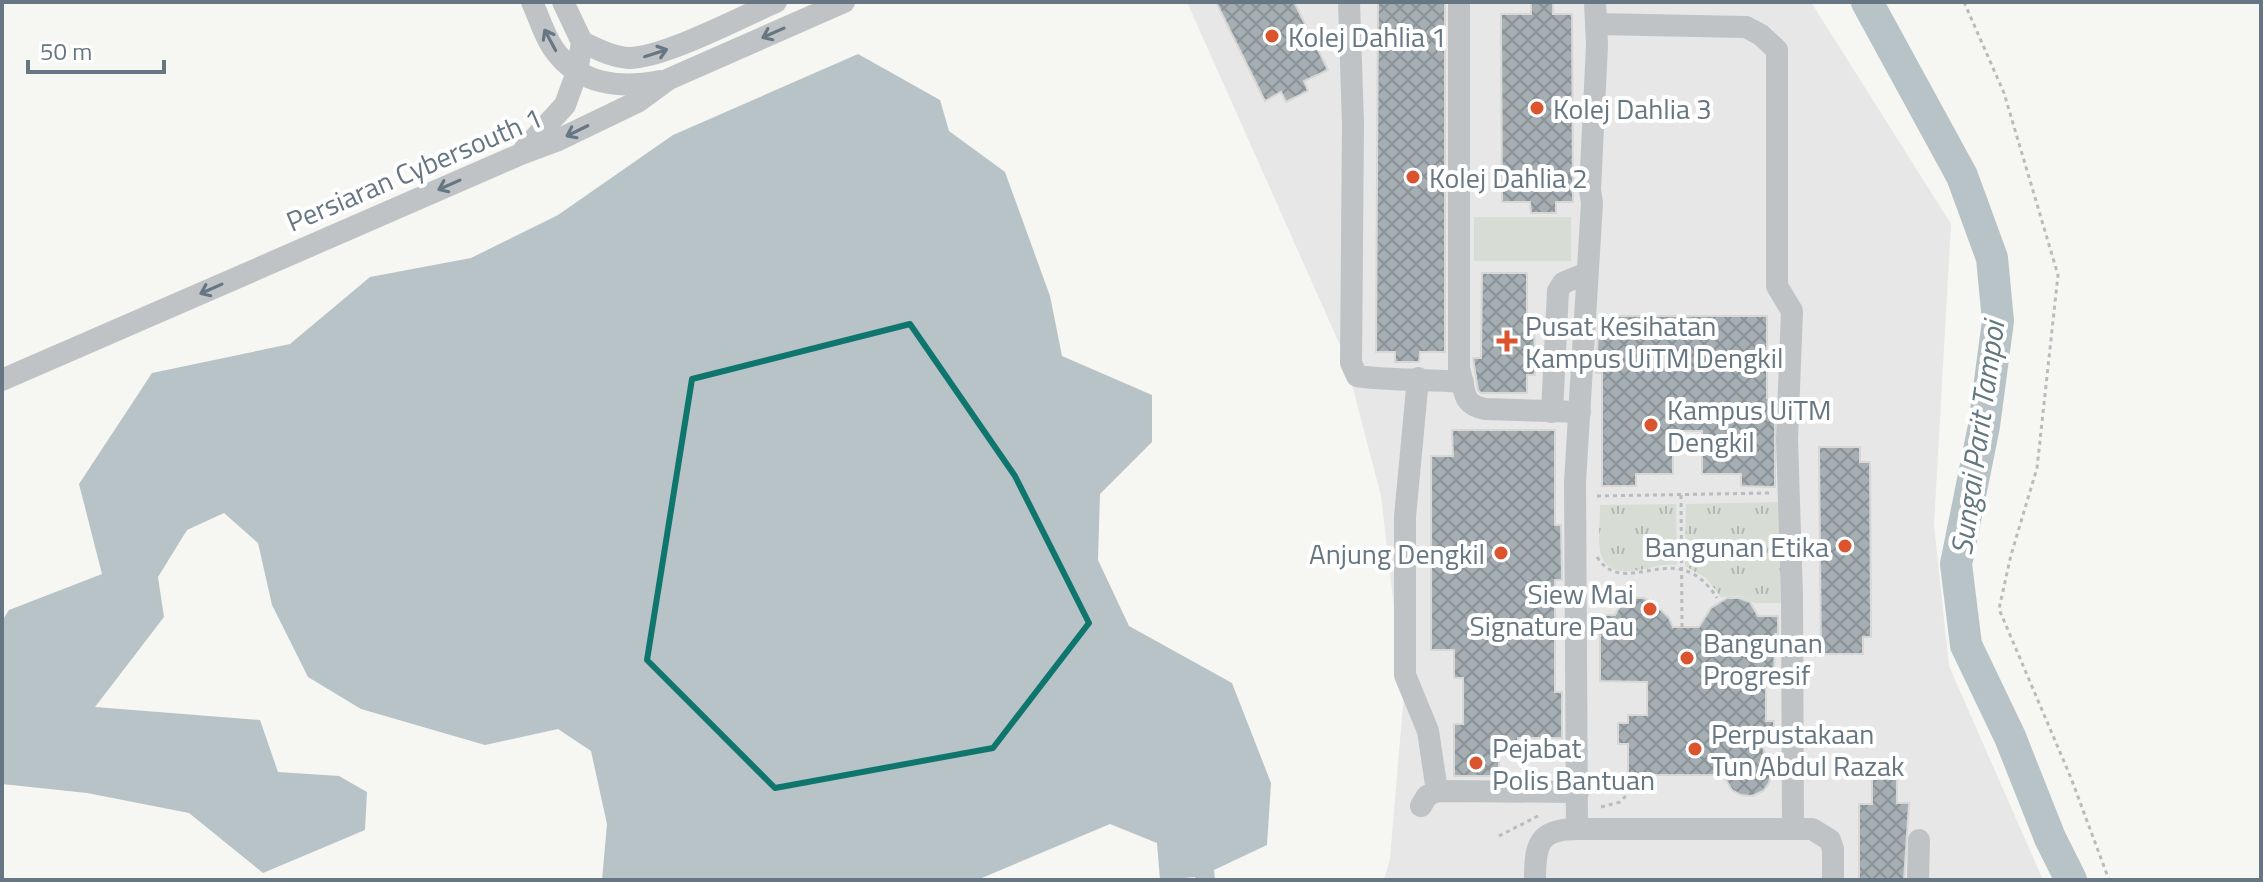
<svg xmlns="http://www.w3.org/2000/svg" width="2263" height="882" viewBox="0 0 2263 882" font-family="'Titillium Web',sans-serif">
  <defs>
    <pattern id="grass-tufts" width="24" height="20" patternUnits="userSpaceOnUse" patternTransform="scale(2)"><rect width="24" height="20" fill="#d7dcd4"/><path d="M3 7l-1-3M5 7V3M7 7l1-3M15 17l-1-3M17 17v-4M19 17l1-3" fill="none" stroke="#b2b7b1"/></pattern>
    <pattern id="building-cross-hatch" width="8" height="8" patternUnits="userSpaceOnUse" patternTransform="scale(2)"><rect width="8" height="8" fill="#a5aeb3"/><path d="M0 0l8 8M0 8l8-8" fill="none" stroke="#8a9297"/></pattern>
  </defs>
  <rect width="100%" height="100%" fill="#f6f6f2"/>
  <path fill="#e6e7e6" d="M 1187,2 L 1811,2 L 1951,224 L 1934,525 L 1949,666 L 2043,880 L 1384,880 L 1390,859 L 1404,693 L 1381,496 L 1344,354 Z"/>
  <g fill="url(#grass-tufts)">
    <path d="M 1783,502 L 1786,603 L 1755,603 L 1739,596 L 1721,597 L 1706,578 L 1685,566 L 1686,504 Z"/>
    <path d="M 1676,504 L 1677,565 C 1663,563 1653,568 1639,570 C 1589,579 1600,538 1600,505 Z"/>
  </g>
  <rect fill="#d7dcd4" x="1474" y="217" width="97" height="44"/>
  <path fill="#b8c3c7" d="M 858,54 L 940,100 L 949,131 L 1005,172 L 1050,296 L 1062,356 L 1152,395 L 1152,442 L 1100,494 L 1098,560 L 1129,626 L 1232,683 L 1271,783 L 1267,845 L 1214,870 L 1215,880 L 1196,880 L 1195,877 L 1160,880 L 1157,843 L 1110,824 L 977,880 L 602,880 L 607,824 L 591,751 L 558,729 L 485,745 L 361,709 L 308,677 L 272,605 L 258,543 L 224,513 L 187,530 L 158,577 L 164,617 L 95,707 L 260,720 L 278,772 L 339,776 L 367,792 L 365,830 L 263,873 L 189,813 L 87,793 L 2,784 L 2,621 L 9,610 L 102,574 L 79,484 L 152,373 L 290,344 L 370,277 L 471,258 L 558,215 L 673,135 Z"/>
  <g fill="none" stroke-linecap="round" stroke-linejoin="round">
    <path stroke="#b8c3c7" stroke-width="32" d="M 1867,2 L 1962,176 L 1992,258 L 1998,321 L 1984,426 L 1956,564 L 1966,645 L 2010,737 L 2050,838 L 2071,880"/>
  </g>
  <g fill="url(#building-cross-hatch)" stroke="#d7d7d5" stroke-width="2">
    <path d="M 1216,2 L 1294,2 L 1328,70 L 1304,81 L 1308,91 L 1286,102 L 1281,92 L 1265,101 Z"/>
    <path d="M 1378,2 L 1445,2 L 1445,352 L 1420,352 L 1419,362 L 1395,362 L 1395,352 L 1376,352 Z"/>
    <path d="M 1531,3 L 1553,3 L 1553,14 L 1572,14 L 1573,202 L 1556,202 L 1556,213 L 1531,213 L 1530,202 L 1502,202 L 1501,14 L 1531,14 Z"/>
    <path d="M 1482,273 L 1527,273 L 1527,323 L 1534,323 L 1535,375 L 1527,375 L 1527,393 L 1481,393 L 1478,390 L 1473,358 L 1481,358 Z"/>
    <path d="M 1599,316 L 1767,316 L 1767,398 L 1775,398 L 1775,487 L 1741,486 L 1741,474 L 1702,474 L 1702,431 L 1673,431 L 1673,474 L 1636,474 L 1636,486 L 1602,486 L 1602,373 L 1596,373 Z"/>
    <path d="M 1452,430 L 1555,430 L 1555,525 L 1561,525 L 1562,580 L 1555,580 L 1555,692 L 1562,692 L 1562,738 L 1518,738 L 1518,747 L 1499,748 L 1499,776 L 1454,776 L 1454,724 L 1463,724 L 1463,678 L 1454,678 L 1454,650 L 1431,650 L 1431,456 L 1453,456 Z"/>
    <path d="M 1819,447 L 1860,447 L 1860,462 L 1870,462 L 1871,637 L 1863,637 L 1863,654 L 1821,654 Z"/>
    <path d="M 1632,598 L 1644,598 L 1654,603 L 1669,618 L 1673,627 L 1699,627 L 1711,608 L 1727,598 L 1739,598 L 1750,602 L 1758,616 L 1778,616 L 1778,634 L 1775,634 L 1774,683 L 1766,683 L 1766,721 L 1774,721 L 1774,744 L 1762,744 L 1771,773 L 1769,783 L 1763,791 L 1752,796 L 1741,795 L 1732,790 L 1723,775 L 1628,775 L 1628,744 L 1618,744 L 1618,723 L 1628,723 L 1628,715 L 1647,715 L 1647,682 L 1600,681 L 1600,634 L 1594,634 L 1594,615 L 1615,615 L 1621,604 Z"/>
    <path d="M 1872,778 L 1897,778 L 1897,803 L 1909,803 L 1904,880 L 1859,880 L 1859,804 L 1872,804 Z"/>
  </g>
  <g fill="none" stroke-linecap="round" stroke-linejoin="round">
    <g stroke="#b9bcbe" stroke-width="3" stroke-dasharray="4 4" stroke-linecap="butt">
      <path d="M 1964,2 L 2004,93 L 2058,275 L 2037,468 L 2011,555 L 1999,609 L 2071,778 L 2109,880"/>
      <path d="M 1681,495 L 1682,627"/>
      <path d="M 1597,496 L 1769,493"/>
      <path d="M 1597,557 C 1626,602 1676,533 1717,598"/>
      <path d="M 1601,807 L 1620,802 L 1636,785"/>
      <path d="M 1499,836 L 1538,816"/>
    </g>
    <g stroke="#bfc3c6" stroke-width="22">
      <path d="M 532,2 C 539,17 544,35 553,48 C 578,85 621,89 660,81"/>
      <path d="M 1349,2 L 1353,124 L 1351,363 L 1357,376 C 1392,381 1428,379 1463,382"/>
      <path d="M 1459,2 L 1459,369 C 1466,390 1460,404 1485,409 L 1580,412"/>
      <path d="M 1596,24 L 1746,27 L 1761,35 L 1777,50 L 1777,286 L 1792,311 L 1787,439 L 1792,596 L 1793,829"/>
      <path d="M 582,42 C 597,49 612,57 629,58 C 664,58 741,17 776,2"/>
      <path d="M 524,150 L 565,105 L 577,72 L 582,42 L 563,2"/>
      <path d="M 1418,378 L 1405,517 L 1405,675 L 1428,731 L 1437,791"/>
      <path d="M 2,380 L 521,154 L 556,141 L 639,101 L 669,79 L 844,2"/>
      <path d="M 1552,412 L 1558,291 L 1563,283 L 1587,273"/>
      <path d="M 1421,806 L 1427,796 L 1437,791 L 1578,792"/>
      <path d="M 1577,829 L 1812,829 L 1830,840 L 1833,849 L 1833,880"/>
      <path d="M 1535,880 C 1535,845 1538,829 1577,829 L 1575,482 L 1592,203 L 1590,190 L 1597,45 L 1595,2"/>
      <path d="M 1918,880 L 1919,840"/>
    </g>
  </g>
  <defs><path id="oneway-shaft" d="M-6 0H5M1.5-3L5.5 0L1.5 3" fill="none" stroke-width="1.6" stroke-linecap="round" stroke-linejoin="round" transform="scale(2)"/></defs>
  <g stroke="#667682">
    <use href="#oneway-shaft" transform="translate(773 33) rotate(156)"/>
    <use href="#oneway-shaft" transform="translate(550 40) rotate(-118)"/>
    <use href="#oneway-shaft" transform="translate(656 53) rotate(-18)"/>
    <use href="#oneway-shaft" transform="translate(577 131) rotate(154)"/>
    <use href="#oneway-shaft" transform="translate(449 185) rotate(156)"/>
    <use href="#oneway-shaft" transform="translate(211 289) rotate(156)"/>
  </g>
  <path fill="none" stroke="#0f766e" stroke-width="6" stroke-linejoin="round" d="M 910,324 L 1015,476 L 1089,623 L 993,748 L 775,788 L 647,660 L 692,379 Z"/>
  <g fill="#db542d" stroke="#fff" stroke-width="3">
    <circle cx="1272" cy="36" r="8"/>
    <circle cx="1537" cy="108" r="8"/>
    <circle cx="1413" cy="177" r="8"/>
    <path d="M1503 329h8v8h8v8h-8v8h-8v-8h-8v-8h8z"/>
    <circle cx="1651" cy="425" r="8"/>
    <circle cx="1845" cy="546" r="8"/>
    <circle cx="1501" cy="553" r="8"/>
    <circle cx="1650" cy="609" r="8"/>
    <circle cx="1687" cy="658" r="8"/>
    <circle cx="1695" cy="749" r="8"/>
    <circle cx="1476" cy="763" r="8"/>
  </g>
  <g text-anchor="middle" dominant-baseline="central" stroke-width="8" stroke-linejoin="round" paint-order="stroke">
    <g font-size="28" fill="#667682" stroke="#fff" text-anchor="start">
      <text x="1288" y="36">Kolej Dahlia 1</text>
      <text x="1553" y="108">Kolej Dahlia 3</text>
      <text x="1429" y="177">Kolej Dahlia 2</text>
      <text x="1525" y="325">Pusat Kesihatan<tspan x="1525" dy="32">Kampus UiTM Dengkil</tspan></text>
      <text x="1667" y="409">Kampus UiTM<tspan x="1667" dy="32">Dengkil</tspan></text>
      <text x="1829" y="546" text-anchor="end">Bangunan Etika</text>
      <text x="1485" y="553" text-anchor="end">Anjung Dengkil</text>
      <text x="1634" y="593" text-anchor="end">Siew Mai<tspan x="1634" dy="32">Signature Pau</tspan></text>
      <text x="1703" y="642">Bangunan<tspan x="1703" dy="32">Progresif</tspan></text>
      <text x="1711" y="733">Perpustakaan<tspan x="1711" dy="32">Tun Abdul Razak</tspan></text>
      <text x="1492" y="747">Pejabat<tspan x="1492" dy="32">Polis Bantuan</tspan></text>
    </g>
    <g font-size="28" fill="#667682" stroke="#fff">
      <text transform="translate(414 169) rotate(-23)">Persiaran Cybersouth 1</text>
    </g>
    <g font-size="30" font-style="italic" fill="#62777f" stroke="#fff">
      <text transform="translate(1977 438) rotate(-82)">Sungai Parit Tampoi</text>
    </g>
  </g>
  <rect width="2263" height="882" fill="none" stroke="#667682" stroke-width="8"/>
  <path d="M28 60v12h136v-12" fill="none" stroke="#667682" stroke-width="4"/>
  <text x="40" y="60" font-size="24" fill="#667682" stroke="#ffffff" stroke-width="6" paint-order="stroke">50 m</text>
</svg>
